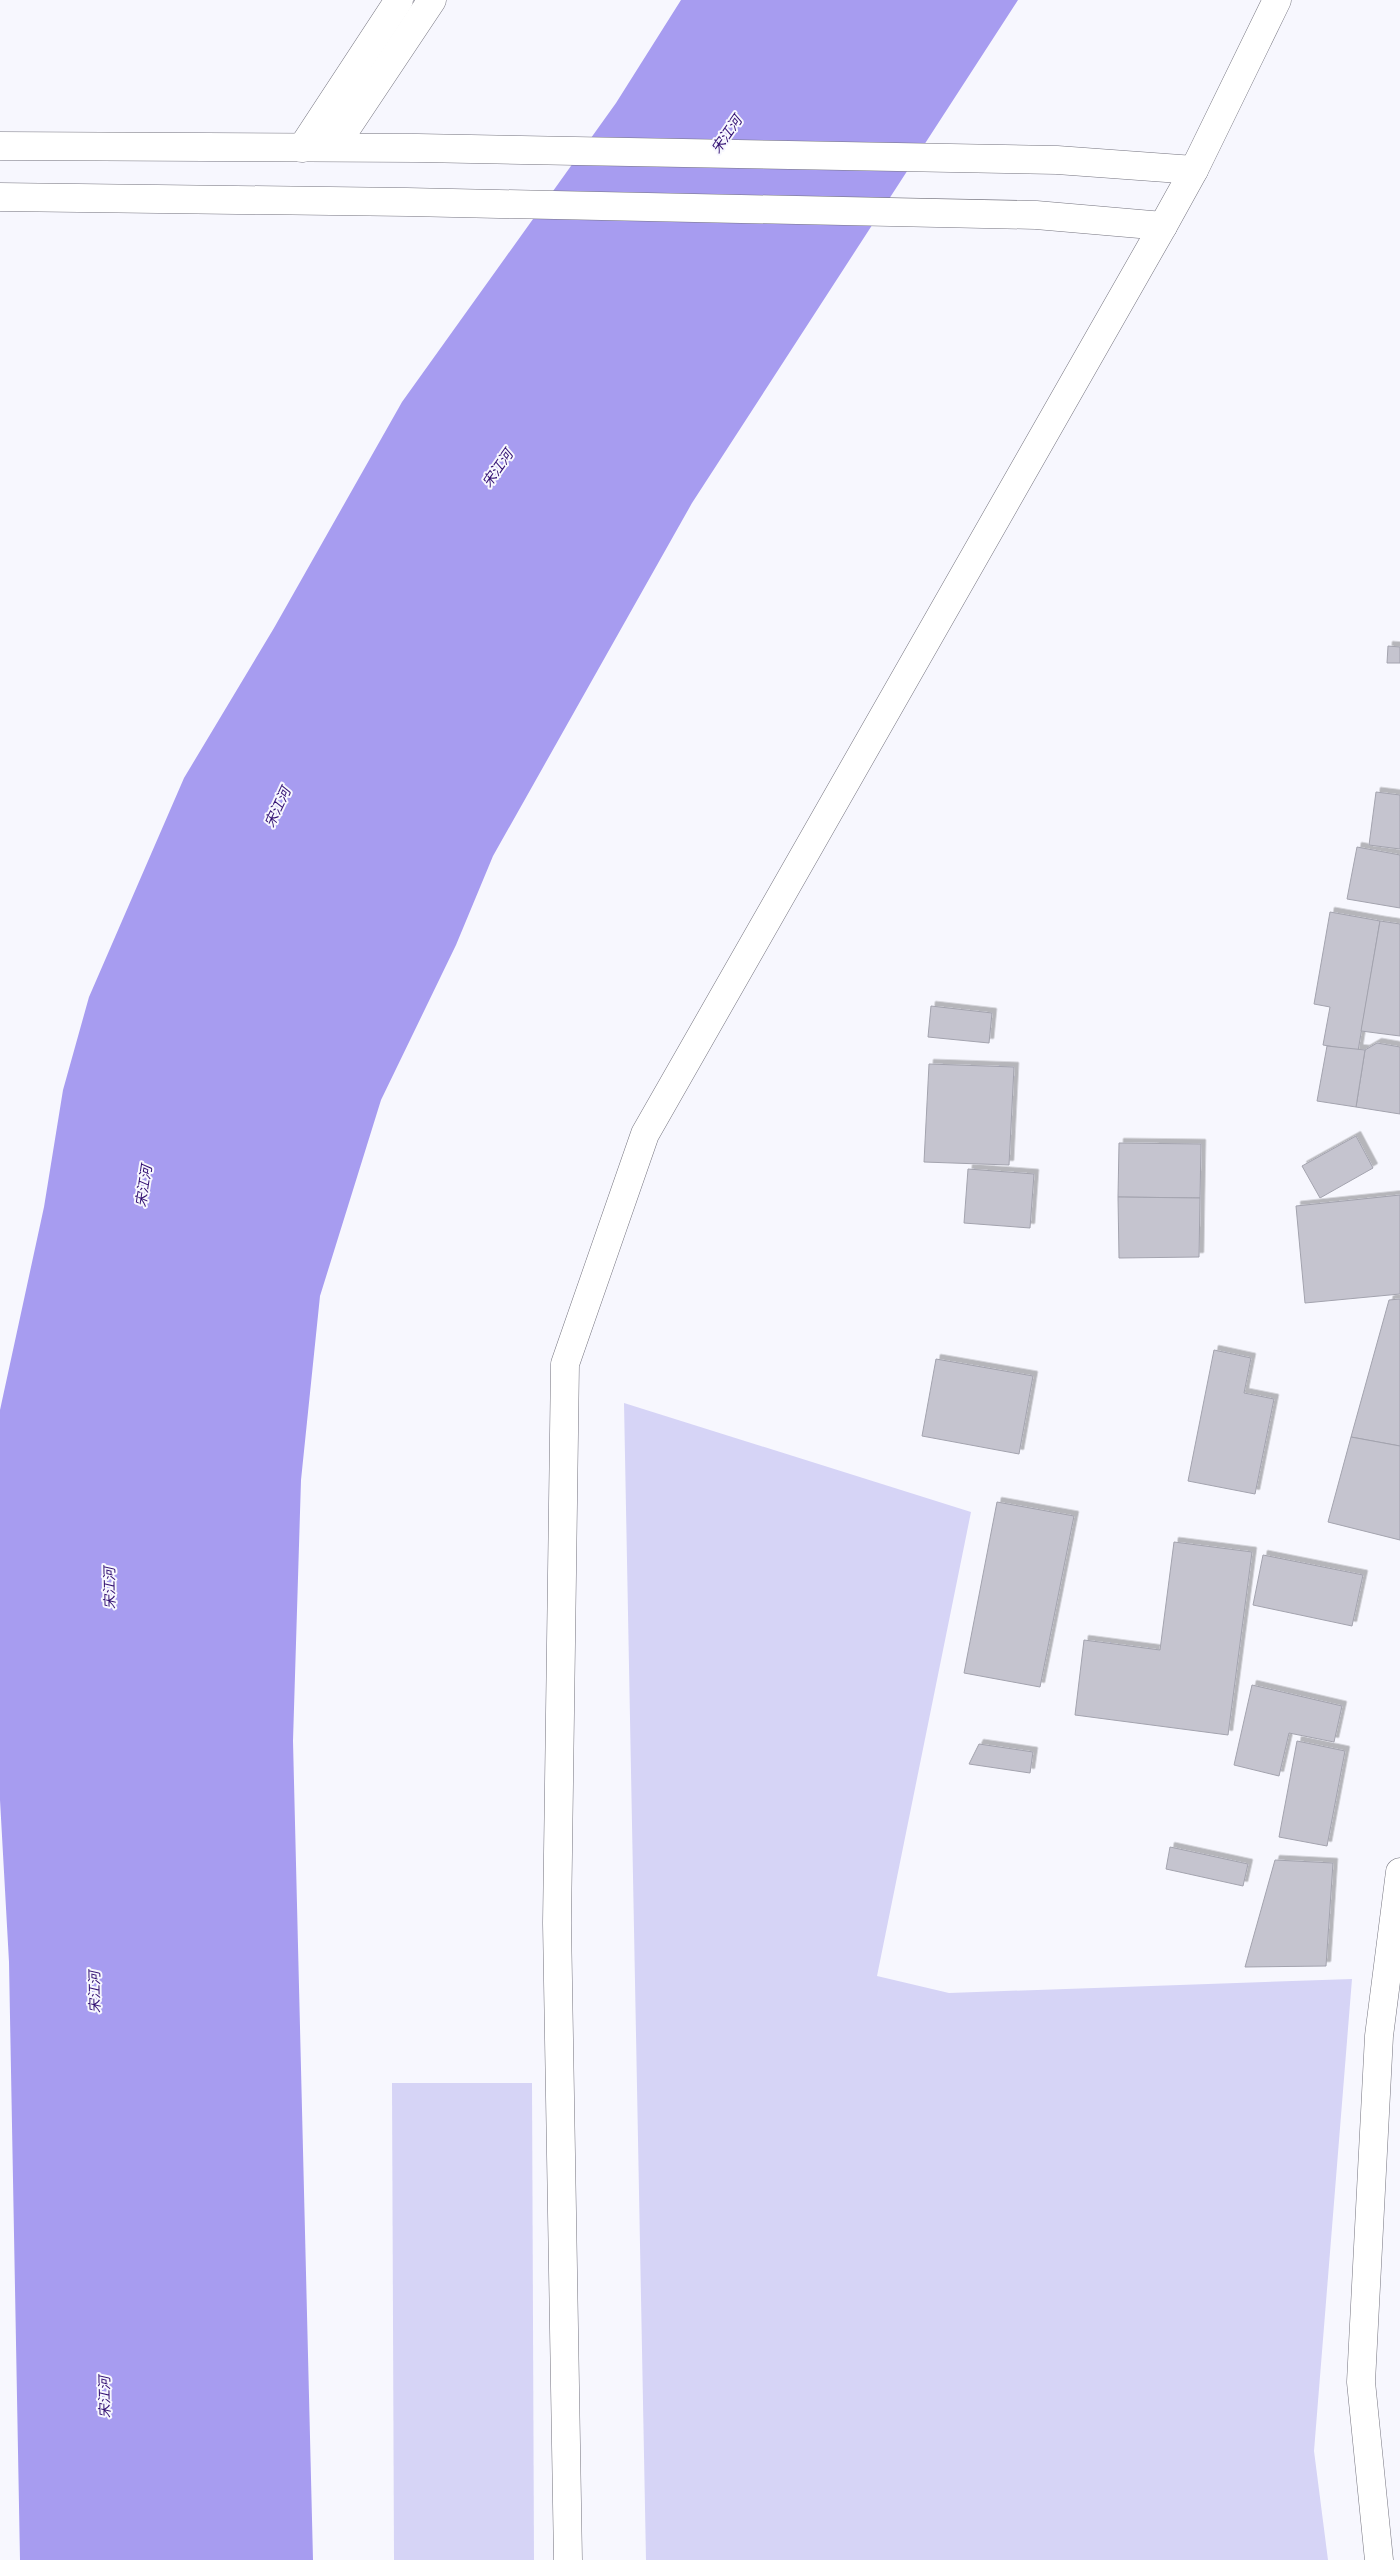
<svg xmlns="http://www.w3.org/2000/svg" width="1400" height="2560" viewBox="0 0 1400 2560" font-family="Commissioner,'Noto Sans SC',sans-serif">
  <defs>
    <filter id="shadow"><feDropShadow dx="4.5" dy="-4.5" stdDeviation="0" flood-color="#0004"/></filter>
  </defs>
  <rect width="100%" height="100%" fill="#f7f7fe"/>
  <g fill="#d6d4f6">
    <path d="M 624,1403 L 971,1512 L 877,1976 L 949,1993 L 1352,1979 L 1314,2451 L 1328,2560 L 646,2560 Z"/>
    <path d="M 392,2083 L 532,2083 L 534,2560 L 394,2560 Z"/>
  </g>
  <path fill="#a79cf0" d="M 681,0 L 1018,0 L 692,503 L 493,856 L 456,945 L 381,1100 L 320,1296 L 301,1480 L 293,1741 L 313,2560 L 20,2560 L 9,1962 L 0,1800 L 0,1410 L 44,1207 L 63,1090 L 89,997 L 184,778 L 274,628 L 402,402 L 616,103 Z"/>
  <g fill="#c5c4cf" stroke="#a3a3ae" filter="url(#shadow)">
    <path d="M 1388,646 L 1400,647 L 1400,663 L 1387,663 Z"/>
    <path d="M 1376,792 L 1400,795 L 1400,849 L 1369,845 Z"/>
    <path d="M 1357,847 L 1400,855 L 1400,908 L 1347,899 Z"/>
    <path d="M 1330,912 L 1380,921 L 1358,1051 L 1323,1045 L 1330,1007 L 1314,1004 Z"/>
    <path d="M 1380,921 L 1400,924 L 1400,1036 L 1361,1031 Z"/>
    <path d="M 931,1006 L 992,1013 L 989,1043 L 928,1037 Z"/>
    <path d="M 1377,1043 L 1400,1047 L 1400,1114 L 1356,1107 L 1365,1050 Z"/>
    <path d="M 1327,1046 L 1365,1050 L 1356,1107 L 1317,1101 Z"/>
    <path d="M 929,1064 L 1014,1067 L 1009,1165 L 924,1162 Z"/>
    <path d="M 1356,1136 L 1373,1168 L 1320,1198 L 1302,1166 Z"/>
    <path d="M 1119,1143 L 1201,1144 L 1200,1198 L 1118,1197 Z"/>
    <path d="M 968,1169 L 1034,1174 L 1030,1228 L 964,1223 Z"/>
    <path d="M 1400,1195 L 1400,1294 L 1305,1303 L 1296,1206 Z"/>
    <path d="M 1118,1197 L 1200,1198 L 1199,1257 L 1119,1258 Z"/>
    <path d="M 1400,1299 L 1400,1446 L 1351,1437 L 1389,1300 Z"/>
    <path d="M 1214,1350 L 1251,1358 L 1244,1393 L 1274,1399 L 1255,1494 L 1188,1481 Z"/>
    <path d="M 936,1359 L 1033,1376 L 1019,1454 L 922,1436 Z"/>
    <path d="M 1351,1437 L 1400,1446 L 1400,1540 L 1328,1522 Z"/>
    <path d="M 997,1502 L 1074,1516 L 1040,1687 L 964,1673 Z"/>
    <path d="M 1174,1542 L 1252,1552 L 1228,1735 L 1075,1715 L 1084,1640 L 1160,1650 Z"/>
    <path d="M 1263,1555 L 1363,1575 L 1352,1626 L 1253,1605 Z"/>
    <path d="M 1252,1685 L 1342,1706 L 1334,1742 L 1289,1733 L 1279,1776 L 1234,1765 Z"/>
    <path d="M 1297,1741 L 1345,1751 L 1327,1846 L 1279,1837 Z"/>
    <path d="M 979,1744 L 1033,1752 L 1030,1773 L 969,1764 Z"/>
    <path d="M 1170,1847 L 1248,1864 L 1243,1886 L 1166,1869 Z"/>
    <path d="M 1275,1860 L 1333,1863 L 1326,1966 L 1245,1967 Z"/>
  </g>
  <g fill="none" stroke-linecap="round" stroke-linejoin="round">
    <g stroke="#75747f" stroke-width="29">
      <g id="minor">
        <path d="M 334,147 L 432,0"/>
        <path d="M 302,148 L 399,0"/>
      </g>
    </g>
    <g stroke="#75747f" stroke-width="29">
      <g id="tertiary">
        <path d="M 0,146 L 418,148 L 1057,160 L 1194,170"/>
        <path d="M 0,197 L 407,202 L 1036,215 L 1163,226"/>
        <path d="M 568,2560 L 557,1923 L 565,1364 L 645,1134 L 1163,226 L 1194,170 L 1277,0"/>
      </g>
    </g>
    <g stroke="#75747f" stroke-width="29">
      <path id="trunk" d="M 1379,2560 L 1361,2382 L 1379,2036 L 1400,1872"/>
    </g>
    <use href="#minor" stroke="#fff" stroke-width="28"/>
    <use href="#tertiary" stroke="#fff" stroke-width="28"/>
    <use href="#trunk" stroke="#fff" stroke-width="28"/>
  </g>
  <g text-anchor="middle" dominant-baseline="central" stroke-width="4" stroke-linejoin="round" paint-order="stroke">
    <g font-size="14" font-style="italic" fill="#321072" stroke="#f7f7fe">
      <text transform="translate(726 134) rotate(-55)">宋江河</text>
      <text transform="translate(497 468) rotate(-55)">宋江河</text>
      <text transform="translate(277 807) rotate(-65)">宋江河</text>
      <text transform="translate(143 1186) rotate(-81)">宋江河</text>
      <text transform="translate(109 1588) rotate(-91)">宋江河</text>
      <text transform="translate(94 1992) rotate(-91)">宋江河</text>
      <text transform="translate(104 2397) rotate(-91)">宋江河</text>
    </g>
  </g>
</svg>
